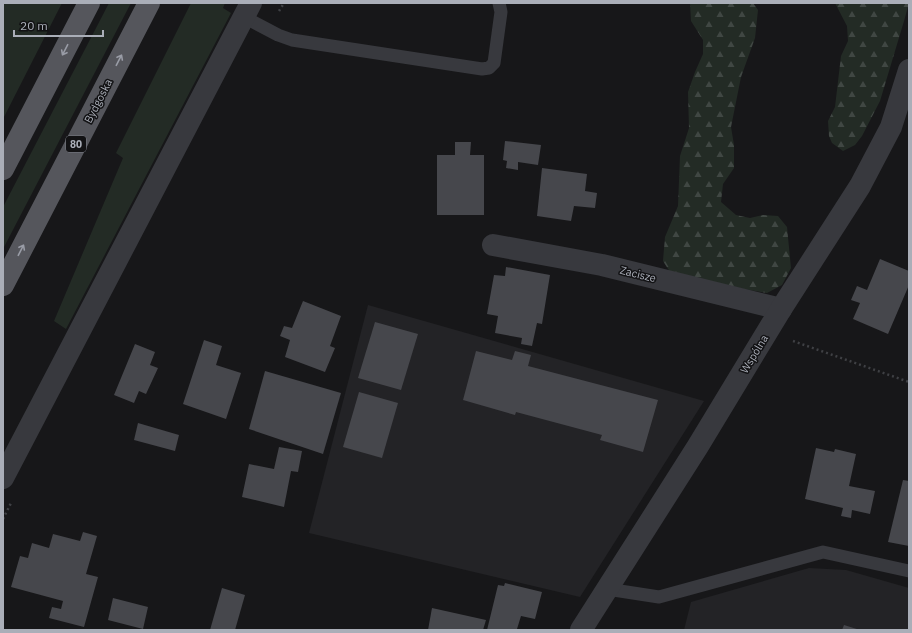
<svg xmlns="http://www.w3.org/2000/svg" width="912" height="633" viewBox="0 0 912 633" font-family="'IBM Plex Sans',sans-serif">
  <defs>
    <pattern id="forest-firs" width="22" height="20" patternUnits="userSpaceOnUse"><rect width="22" height="20" fill="#232b25"/><path d="M5 1l3.5 6h-7zM16 11l3.5 6h-7z" fill="#404743"/></pattern>
  </defs>
  <rect width="100%" height="100%" fill="#171719"/>
  <g fill="#232326">
    <path d="M 368,305 L 704,401 L 580,597 L 309,533 Z"/>
    <path d="M 809,568 L 846,570 L 909,588 L 909,630 L 684,630 L 691,602 Z"/>
  </g>
  <g fill="#232b25">
    <path d="M 3,3 L 62,3 L 3,119 Z"/>
    <path d="M 109,3 L 131,3 L 3,249 L 3,207 Z"/>
    <path d="M 191,3 L 225,3 L 223,8 L 231,13 L 66,329 L 54,321 L 123,158 L 116,153 Z"/>
  </g>
  <g fill="url(#forest-firs)">
    <path d="M 690,3 L 753,3 L 758,10 L 755,38 L 741,77 L 731,127 L 734,145 L 734,168 L 723,184 L 721,202 L 736,215 L 750,218 L 763,215 L 778,216 L 787,227 L 791,268 L 782,285 L 767,293 L 744,289 L 670,272 L 663,261 L 665,237 L 678,206 L 680,156 L 689,128 L 688,92 L 695,72 L 703,54 L 703,40 L 691,21 Z"/>
    <path d="M 835,3 L 909,3 L 904,21 L 880,101 L 862,136 L 855,145 L 843,151 L 832,143 L 829,136 L 828,121 L 835,107 L 841,56 L 848,41 L 847,26 Z"/>
  </g>
  <g fill="#46474c">
    <path d="M 505,141 L 541,145 L 538,165 L 518,162 L 518,170 L 506,168 L 507,161 L 503,160 Z"/>
    <path d="M 455,142 L 471,142 L 470,155 L 484,155 L 484,215 L 437,215 L 437,155 L 455,155 Z"/>
    <path d="M 542,168 L 587,174 L 585,191 L 597,193 L 595,208 L 574,206 L 571,221 L 537,216 Z"/>
    <path d="M 880,259 L 909,271 L 909,285 L 888,334 L 853,319 L 860,303 L 851,300 L 857,286 L 867,290 Z"/>
    <path d="M 506,267 L 550,275 L 542,324 L 537,323 L 532,346 L 521,344 L 522,338 L 495,333 L 498,316 L 487,314 L 494,275 L 505,276 Z"/>
    <path d="M 303,301 L 341,316 L 330,346 L 335,348 L 325,372 L 285,357 L 290,340 L 280,336 L 284,326 L 292,328 Z"/>
    <path d="M 375,322 L 418,334 L 401,390 L 358,378 Z"/>
    <path d="M 204,340 L 222,346 L 216,365 L 241,373 L 226,419 L 183,404 Z"/>
    <path d="M 135,344 L 155,352 L 150,365 L 158,368 L 146,394 L 139,391 L 134,403 L 114,395 Z"/>
    <path d="M 476,351 L 512,360 L 515,351 L 531,355 L 528,366 L 658,400 L 643,452 L 600,440 L 602,435 L 516,412 L 515,415 L 463,400 Z"/>
    <path d="M 265,371 L 341,393 L 323,454 L 249,429 Z"/>
    <path d="M 359,392 L 398,403 L 382,458 L 343,447 Z"/>
    <path d="M 138,423 L 179,435 L 175,451 L 134,440 Z"/>
    <path d="M 279,447 L 302,451 L 298,472 L 291,471 L 284,507 L 242,497 L 249,464 L 274,469 Z"/>
    <path d="M 816,448 L 834,452 L 835,449 L 856,454 L 849,486 L 875,491 L 870,514 L 852,510 L 851,518 L 841,516 L 843,508 L 805,499 Z"/>
    <path d="M 903,480 L 909,481 L 909,546 L 888,542 Z"/>
    <path d="M 83,532 L 97,536 L 86,574 L 98,577 L 84,627 L 49,618 L 52,607 L 61,609 L 63,601 L 11,587 L 20,556 L 28,558 L 32,543 L 49,548 L 53,534 L 80,541 Z"/>
    <path d="M 505,583 L 542,592 L 535,619 L 521,616 L 517,629 L 520,630 L 487,630 L 498,585 L 504,586 Z"/>
    <path d="M 222,588 L 245,595 L 235,630 L 210,630 Z"/>
    <path d="M 113,598 L 148,607 L 143,629 L 108,620 Z"/>
    <path d="M 432,608 L 486,620 L 483,630 L 428,630 Z"/>
    <path d="M 844,625 L 860,630 L 842,630 Z"/>
  </g>
  <g fill="none" stroke-linecap="round" stroke-linejoin="round">
    <g stroke="#3f4044" stroke-width="2.5" stroke-dasharray="2 3" stroke-linecap="butt">
      <path d="M 279,11 L 284,3"/>
      <path d="M 793,341 L 909,382"/>
      <path d="M 3,519 L 11,503"/>
    </g>
    <g stroke="#38393e" stroke-width="13">
      <path d="M 244,17 L 278,35 L 292,40 L 482,69 L 489,68 L 494,63 L 501,12 L 499,3"/>
      <path d="M 607,589 L 659,597 L 823,552 L 909,571"/>
    </g>
    <g stroke="#38393e" stroke-width="22">
      <path d="M 493,245 L 602,265 L 781,309"/>
      <path d="M 3,478 L 251,3"/>
      <path d="M 581,630 L 698,446 L 781,309 L 860,186 L 891,127 L 909,70"/>
    </g>
    <g stroke="#55565c" stroke-width="22">
      <path d="M 3,169 L 89,3"/>
      <path d="M 3,285 L 149,3"/>
    </g>
  </g>
  <defs><path id="oneway-shaft" d="M-6 0H5M1.5-3L5.5 0L1.5 3" fill="none" stroke-width="1.6" stroke-linecap="round" stroke-linejoin="round"/></defs>
  <g stroke="#999ca6">
    <use href="#oneway-shaft" transform="translate(65 50) rotate(117)"/>
    <use href="#oneway-shaft" transform="translate(119 60) rotate(-63)"/>
    <use href="#oneway-shaft" transform="translate(21 250) rotate(-63)"/>
  </g>
  <g text-anchor="middle" dominant-baseline="central" stroke-width="3" stroke-linejoin="round" paint-order="stroke">
    <rect fill="#121214" stroke="#7c7f87" stroke-width="1" x="66" y="136" width="20" height="16" rx="3"/>
    <g font-size="10" font-weight="bold" fill="#aaaeb8">
      <text x="76" y="144">80</text>
    </g>
    <g font-size="11" fill="#aaaeb8" stroke="#121214">
      <text transform="translate(98 101) rotate(-63)">Bydgoska</text>
      <text transform="translate(638 274) rotate(14)">Zacisze</text>
      <text transform="translate(754 354) rotate(-59)">Wspólna</text>
    </g>
  </g>
  <rect width="912" height="633" fill="none" stroke="#aaaeb8" stroke-width="8"/>
  <path d="M14 30v6h89v-6" fill="none" stroke="#aaaeb8" stroke-width="2"/>
  <text x="20" y="30" font-size="12" fill="#aaaeb8" stroke="#121214" stroke-width="3" paint-order="stroke">20 m</text>
</svg>
